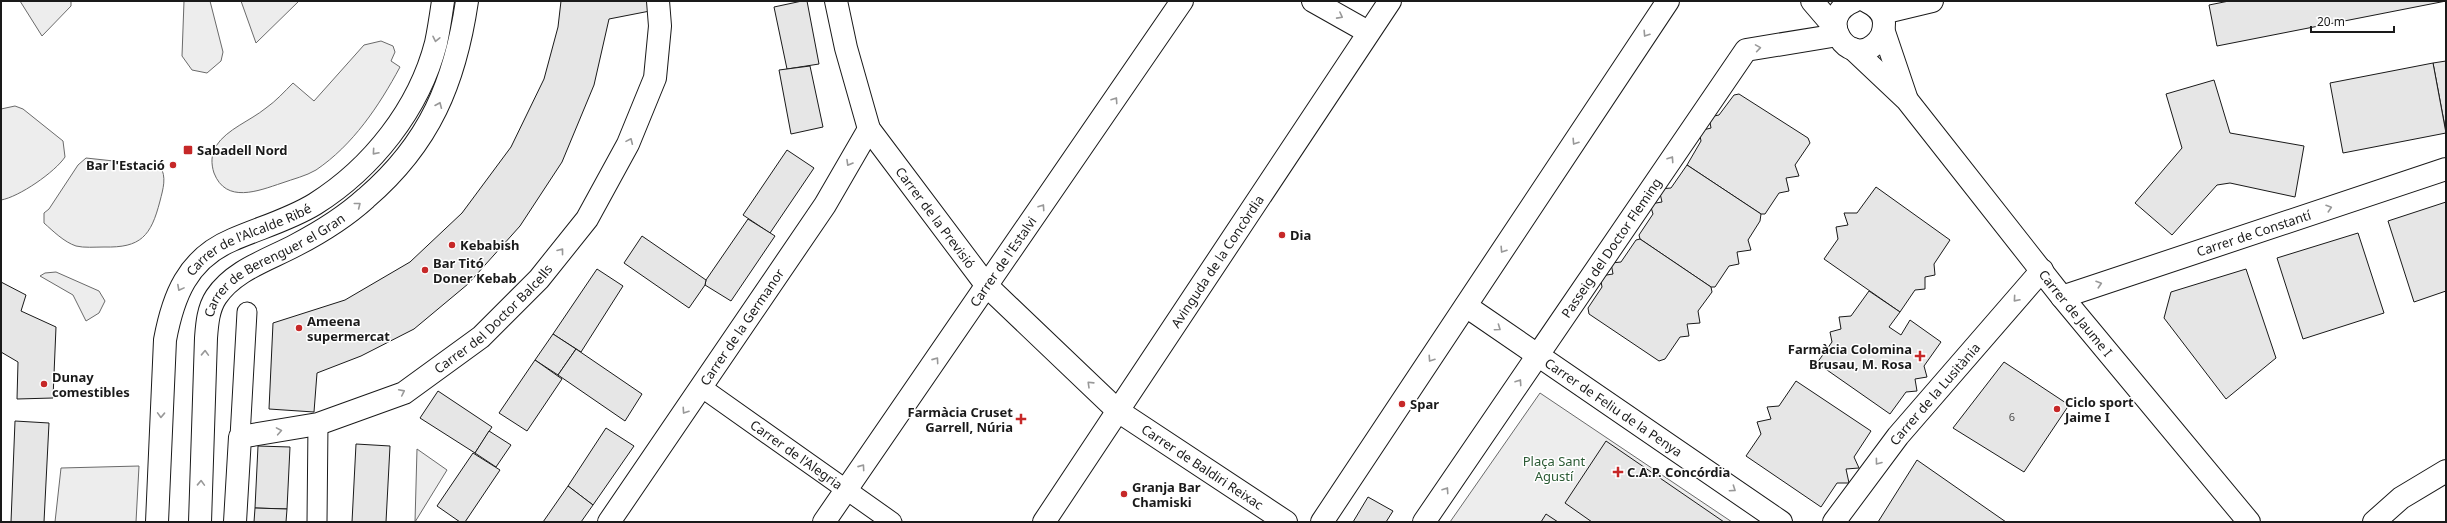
<svg xmlns="http://www.w3.org/2000/svg" width="2447" height="523" viewBox="0 0 2447 523" font-family="'Noto Sans',sans-serif">
  <rect width="100%" height="100%" fill="#fff"/>
  <g fill="#ededed" stroke="#6a6a6a">
    <path d="M 20,1 L 71,1 L 71,6 L 42,36 Z"/>
    <path d="M 184,1 L 210,1 L 223,52 L 221,61 L 207,73 L 192,70 L 182,56 Z"/>
    <path d="M 241,1 L 299,1 L 256,43 Z"/>
    <path d="M 381,41 L 393,46 L 395,52 L 391,61 L 400,67 C 379,106 353,145 316,170 C 306,176 293,179 282,183 C 258,191 226,204 214,173 C 211,164 211,154 216,146 C 227,129 250,121 266,108 C 276,101 284,92 293,83 L 314,101 L 364,45 Z"/>
    <path d="M 15,106 L 23,109 L 63,141 L 65,157 C 55,172 19,197 1,200 L 1,109 Z"/>
    <path d="M 86,158 L 160,166 C 167,177 163,189 160,201 C 151,236 141,248 104,247 C 95,247 84,248 76,246 C 64,242 53,231 44,223 L 44,213 L 49,209 L 78,165 Z"/>
    <path d="M 56,272 L 99,291 L 105,301 L 99,313 L 86,321 L 73,295 L 40,276 L 45,273 Z"/>
    <path d="M 1540,393 L 1732,522 L 1450,522 Z"/>
    <path d="M 417,449 L 447,470 L 415,522 Z"/>
    <path d="M 139,466 L 136,522 L 55,522 L 61,468 Z"/>
  </g>
  <g fill="#e6e6e6" stroke="#1a1a1a">
    <path d="M 561,1 L 654,1 L 655,10 L 609,19 L 594,85 L 562,162 L 520,226 L 468,284 L 414,329 L 361,356 L 317,373 L 314,412 L 269,409 L 273,323 L 345,300 L 410,262 L 462,213 L 511,147 L 544,79 L 558,27 Z"/>
    <path d="M 802,1 L 807,1 L 819,64 L 787,69 L 774,7 Z"/>
    <path d="M 2229,1 L 2446,1 L 2217,46 L 2209,5 Z"/>
    <path d="M 2446,61 L 2446,132 L 2433,63 Z"/>
    <path d="M 2433,63 L 2446,133 L 2343,153 L 2330,83 Z"/>
    <path d="M 810,66 L 823,127 L 791,134 L 779,70 Z"/>
    <path d="M 2214,80 L 2230,133 L 2304,146 L 2295,197 L 2230,183 L 2217,185 L 2172,235 L 2135,203 L 2182,148 L 2166,94 Z"/>
    <path d="M 1739,94 L 1808,138 L 1810,143 L 1795,165 L 1799,176 L 1786,178 L 1789,191 L 1779,193 L 1765,214 L 1761,214 L 1687,165 L 1701,141 L 1699,131 L 1711,128 L 1709,117 L 1719,115 L 1734,95 Z"/>
    <path d="M 787,150 L 814,168 L 770,233 L 743,215 Z"/>
    <path d="M 1687,165 L 1761,214 L 1760,221 L 1748,240 L 1751,250 L 1737,252 L 1739,264 L 1729,266 L 1715,287 L 1711,287 L 1640,239 L 1639,235 L 1653,214 L 1650,204 L 1662,202 L 1659,189 L 1671,188 Z"/>
    <path d="M 1876,187 L 1950,240 L 1934,264 L 1935,275 L 1925,277 L 1925,289 L 1915,290 L 1900,312 L 1824,259 L 1838,239 L 1836,227 L 1848,225 L 1844,213 L 1857,213 Z"/>
    <path d="M 2446,202 L 2446,291 L 2414,302 L 2388,221 Z"/>
    <path d="M 748,219 L 775,236 L 731,301 L 705,285 L 706,280 Z"/>
    <path d="M 2358,233 L 2384,313 L 2303,339 L 2277,258 Z"/>
    <path d="M 642,236 L 706,280 L 705,285 L 689,308 L 624,263 Z"/>
    <path d="M 1640,239 L 1711,287 L 1712,292 L 1698,311 L 1700,323 L 1687,324 L 1689,336 L 1680,337 L 1665,359 L 1659,361 L 1589,314 L 1588,308 L 1602,287 L 1600,276 L 1613,274 L 1611,263 L 1621,262 L 1636,240 Z"/>
    <path d="M 597,269 L 623,286 L 581,352 L 553,334 Z"/>
    <path d="M 2246,269 L 2276,358 L 2226,399 L 2164,318 L 2171,292 Z"/>
    <path d="M 1,282 L 26,295 L 21,311 L 56,327 L 53,398 L 17,399 L 18,362 L 1,352 Z"/>
    <path d="M 1869,291 L 1900,312 L 1889,327 L 1901,335 L 1910,320 L 1941,342 L 1924,366 L 1927,377 L 1915,379 L 1917,391 L 1906,392 L 1890,414 L 1817,363 L 1832,342 L 1830,332 L 1841,329 L 1839,317 L 1851,316 Z"/>
    <path d="M 553,334 L 576,349 L 558,375 L 535,360 Z"/>
    <path d="M 576,349 L 642,394 L 625,421 L 558,375 Z"/>
    <path d="M 535,360 L 562,379 L 527,431 L 499,413 Z"/>
    <path d="M 2004,362 L 2069,405 L 2024,472 L 1953,428 Z"/>
    <path d="M 1796,381 L 1871,431 L 1854,457 L 1859,468 L 1846,469 L 1849,483 L 1837,483 L 1821,507 L 1746,456 L 1761,434 L 1757,422 L 1771,419 L 1767,407 L 1779,406 Z"/>
    <path d="M 438,391 L 492,427 L 475,453 L 420,418 Z"/>
    <path d="M 15,421 L 49,423 L 44,522 L 11,522 Z"/>
    <path d="M 606,428 L 634,446 L 593,505 L 568,486 Z"/>
    <path d="M 489,431 L 511,445 L 496,467 L 475,453 Z"/>
    <path d="M 1606,441 L 1724,522 L 1592,522 L 1565,503 Z"/>
    <path d="M 356,444 L 390,446 L 386,522 L 352,522 Z"/>
    <path d="M 258,446 L 290,447 L 287,509 L 255,508 Z"/>
    <path d="M 473,453 L 500,470 L 465,522 L 460,522 L 437,506 Z"/>
    <path d="M 1917,460 L 2006,522 L 1878,522 Z"/>
    <path d="M 568,486 L 593,505 L 581,522 L 543,522 Z"/>
    <path d="M 1368,497 L 1393,511 L 1386,522 L 1353,522 Z"/>
    <path d="M 255,508 L 287,509 L 286,522 L 254,522 Z"/>
    <path d="M 1546,514 L 1558,522 L 1541,522 Z"/>
  </g>
  <g fill="none" stroke-linecap="round" stroke-linejoin="round">
    <g stroke="#1a1a1a" stroke-width="21">
      <g id="pedestrian">
        <path id="s1" d="M 701,387 L 892,522"/>
        <path d="M 240,437 L 247,312"/>
        <path d="M 317,522 L 318,424"/>
      </g>
    </g>
    <g stroke="#1a1a1a" stroke-width="24">
      <g id="minor">
        <path id="s2" d="M 836,1 L 846,48 L 869,129 L 987,286 L 1118,411 L 1286,522"/>
        <path d="M 1313,1 L 1368,32"/>
        <path d="M 1812,1 L 1836,29"/>
        <path d="M 1854,1 C 1814,17 1848,67 1874,45 C 1881,39 1884,33 1884,23 C 1884,12 1876,6 1866,1"/>
        <path d="M 1882,13 L 1932,1"/>
        <path d="M 1884,32 L 1906,97"/>
        <path id="s3" d="M 1853,49 L 1907,100 L 2062,297 L 2249,522"/>
        <path id="s4" d="M 2062,297 L 2446,169"/>
        <path id="s5" d="M 1466,306 L 1781,522"/>
        <path id="s6" d="M 235,522 L 240,437 L 318,424 L 404,393 L 481,337 L 539,279 L 587,219 L 628,144 L 655,78 L 660,26 L 658,1"/>
        <path id="s7" d="M 609,522 L 825,205 L 869,129"/>
        <path id="s8" d="M 824,522 L 1182,1"/>
        <path d="M 1322,522 L 1668,1"/>
        <path id="s9" d="M 1424,522 L 1746,50 L 1838,35"/>
        <path id="s10" d="M 1834,522 L 1898,436 L 2042,270"/>
        <path d="M 2374,522 L 2401,498 L 2446,471"/>
      </g>
    </g>
    <g stroke="#1a1a1a" stroke-width="24">
      <g id="tertiary">
        <path id="s11" d="M 1044,522 L 1390,1"/>
      </g>
    </g>
    <g stroke="#1a1a1a" stroke-width="24">
      <g id="secondary">
        <path id="s12" d="M 157,522 L 165,340 C 173,297 187,259 232,240 C 259,228 289,220 315,204 C 372,168 419,109 436,43 C 439,29 441,15 443,1"/>
        <path id="s13" d="M 200,522 L 206,338 C 207,325 208,309 216,297 C 234,270 268,260 296,245 C 321,232 345,217 366,198 C 430,143 455,82 467,1"/>
      </g>
    </g>
    <use href="#pedestrian" stroke="#fff" stroke-width="19"/>
    <use href="#minor" stroke="#fff" stroke-width="22"/>
    <use href="#tertiary" stroke="#fff" stroke-width="22"/>
    <use href="#secondary" stroke="#fff" stroke-width="22"/>
  </g>
  <defs><path id="oneway-chevron" d="M-2-3.5L2.5 0L-2 3.5" fill="none" stroke-width="1.6" stroke-linecap="round" stroke-linejoin="round"/></defs>
  <g stroke="#989898">
    <use href="#oneway-chevron" transform="translate(1340 16) rotate(28)"/>
    <use href="#oneway-chevron" transform="translate(1646 34) rotate(123)"/>
    <use href="#oneway-chevron" transform="translate(436 39) rotate(102)"/>
    <use href="#oneway-chevron" transform="translate(1758 48) rotate(-9)"/>
    <use href="#oneway-chevron" transform="translate(1115 100) rotate(-56)"/>
    <use href="#oneway-chevron" transform="translate(439 105) rotate(-67)"/>
    <use href="#oneway-chevron" transform="translate(630 141) rotate(-66)"/>
    <use href="#oneway-chevron" transform="translate(1575 142) rotate(123)"/>
    <use href="#oneway-chevron" transform="translate(375 152) rotate(131)"/>
    <use href="#oneway-chevron" transform="translate(1671 159) rotate(-56)"/>
    <use href="#oneway-chevron" transform="translate(849 163) rotate(120)"/>
    <use href="#oneway-chevron" transform="translate(358 205) rotate(-38)"/>
    <use href="#oneway-chevron" transform="translate(1042 207) rotate(-56)"/>
    <use href="#oneway-chevron" transform="translate(2329 208) rotate(-18)"/>
    <use href="#oneway-chevron" transform="translate(1503 250) rotate(123)"/>
    <use href="#oneway-chevron" transform="translate(561 251) rotate(-52)"/>
    <use href="#oneway-chevron" transform="translate(2099 284) rotate(-18)"/>
    <use href="#oneway-chevron" transform="translate(180 288) rotate(118)"/>
    <use href="#oneway-chevron" transform="translate(2016 299) rotate(131)"/>
    <use href="#oneway-chevron" transform="translate(1498 328) rotate(35)"/>
    <use href="#oneway-chevron" transform="translate(205 353) rotate(-88)"/>
    <use href="#oneway-chevron" transform="translate(1431 359) rotate(124)"/>
    <use href="#oneway-chevron" transform="translate(936 360) rotate(-55)"/>
    <use href="#oneway-chevron" transform="translate(1519 382) rotate(-56)"/>
    <use href="#oneway-chevron" transform="translate(1090 384) rotate(-136)"/>
    <use href="#oneway-chevron" transform="translate(402 392) rotate(-26)"/>
    <use href="#oneway-chevron" transform="translate(685 411) rotate(124)"/>
    <use href="#oneway-chevron" transform="translate(161 415) rotate(92)"/>
    <use href="#oneway-chevron" transform="translate(279 431) rotate(-10)"/>
    <use href="#oneway-chevron" transform="translate(1878 462) rotate(127)"/>
    <use href="#oneway-chevron" transform="translate(862 467) rotate(-55)"/>
    <use href="#oneway-chevron" transform="translate(201 483) rotate(-88)"/>
    <use href="#oneway-chevron" transform="translate(1733 489) rotate(34)"/>
    <use href="#oneway-chevron" transform="translate(1446 490) rotate(-56)"/>
  </g>
  <g fill="#c62828" stroke="#fff" stroke-width="1.5">
    <rect x="183" y="145" width="10" height="10" rx="2"/>
    <circle cx="173" cy="165" r="4"/>
    <circle cx="1282" cy="235" r="4"/>
    <circle cx="452" cy="245" r="4"/>
    <circle cx="425" cy="270" r="4"/>
    <circle cx="299" cy="328" r="4"/>
    <path d="M1918 350h4v4h4v4h-4v4h-4v-4h-4v-4h4z"/>
    <circle cx="44" cy="384" r="4"/>
    <circle cx="1402" cy="404" r="4"/>
    <circle cx="2057" cy="409" r="4"/>
    <path d="M1019 413h4v4h4v4h-4v4h-4v-4h-4v-4h4z"/>
    <path d="M1616 466h4v4h4v4h-4v4h-4v-4h-4v-4h4z"/>
    <circle cx="1124" cy="494" r="4"/>
  </g>
  <g text-anchor="middle" dominant-baseline="central" stroke-width="3" stroke-linejoin="round" paint-order="stroke">
    <g font-size="11" fill="#4d4d4d">
      <text x="2012" y="416">6</text>
    </g>
    <g font-size="13" font-weight="bold" fill="#1a1a1a" stroke="#fff" text-anchor="start">
      <text x="197" y="150">Sabadell Nord</text>
      <text x="165" y="165" text-anchor="end">Bar l'Estació</text>
      <text x="1290" y="235">Dia</text>
      <text x="460" y="245">Kebabish</text>
      <text x="433" y="263">Bar Titó<tspan x="433" dy="15">Doner Kebab</tspan></text>
      <text x="307" y="321">Ameena<tspan x="307" dy="15">supermercat</tspan></text>
      <text x="1912" y="349" text-anchor="end">Farmàcia Colomina<tspan x="1912" dy="15">Brusau, M. Rosa</tspan></text>
      <text x="52" y="377">Dunay<tspan x="52" dy="15">comestibles</tspan></text>
      <text x="2065" y="402">Ciclo sport<tspan x="2065" dy="15">Jaime I</tspan></text>
      <text x="1410" y="404">Spar</text>
      <text x="1013" y="412" text-anchor="end">Farmàcia Cruset<tspan x="1013" dy="15">Garrell, Núria</tspan></text>
      <text x="1627" y="472">C.A.P. Concórdia</text>
      <text x="1132" y="487">Granja Bar<tspan x="1132" dy="15">Chamiski</tspan></text>
    </g>
    <g font-size="13" fill="#1a1a1a" stroke="#fff">
      <text stroke="none"><textPath href="#s2" startOffset="243">Carrer de la Previsió</textPath></text>
      <text stroke="none"><textPath href="#s4" startOffset="202">Carrer de Constantí</textPath></text>
      <text stroke="none"><textPath href="#s12" startOffset="323">Carrer de l'Alcalde Ribé</textPath></text>
      <text stroke="none"><textPath href="#s9" startOffset="332">Passeig del Doctor Fleming</textPath></text>
      <text stroke="none"><textPath href="#s11" startOffset="313">Avinguda de la Concòrdia</textPath></text>
      <text stroke="none"><textPath href="#s8" startOffset="316">Carrer de l'Estalvi</textPath></text>
      <text stroke="none"><textPath href="#s13" startOffset="292">Carrer de Berenguer el Gran</textPath></text>
      <text stroke="none"><textPath href="#s3" startOffset="346">Carrer de Jaume I</textPath></text>
      <text stroke="none"><textPath href="#s6" startOffset="372">Carrer del Doctor Balcells</textPath></text>
      <text stroke="none"><textPath href="#s7" startOffset="236">Carrer de la Germanor</textPath></text>
      <text stroke="none"><textPath href="#s10" startOffset="163">Carrer de la Lusitània</textPath></text>
      <text stroke="none"><textPath href="#s5" startOffset="179">Carrer de Feliu de la Penya</textPath></text>
      <text stroke="none"><textPath href="#s1" startOffset="117">Carrer de l'Alegria</textPath></text>
      <text stroke="none"><textPath href="#s2" startOffset="611">Carrer de Baldiri Reixac</textPath></text>
    </g>
    <g font-size="13" fill="#2b5a34" stroke="#fff">
      <text x="1554" y="461">Plaça Sant<tspan x="1554" dy="15">Agustí</tspan></text>
    </g>
  </g>
  <rect width="2447" height="523" fill="none" stroke="#1a1a1a" stroke-width="4"/>
  <path d="M2311 26v6h83v-6" fill="none" stroke="#1a1a1a" stroke-width="2"/>
  <text x="2317" y="26" font-size="12" fill="#1a1a1a" stroke="#ffffff" stroke-width="3" paint-order="stroke">20 m</text>
</svg>
